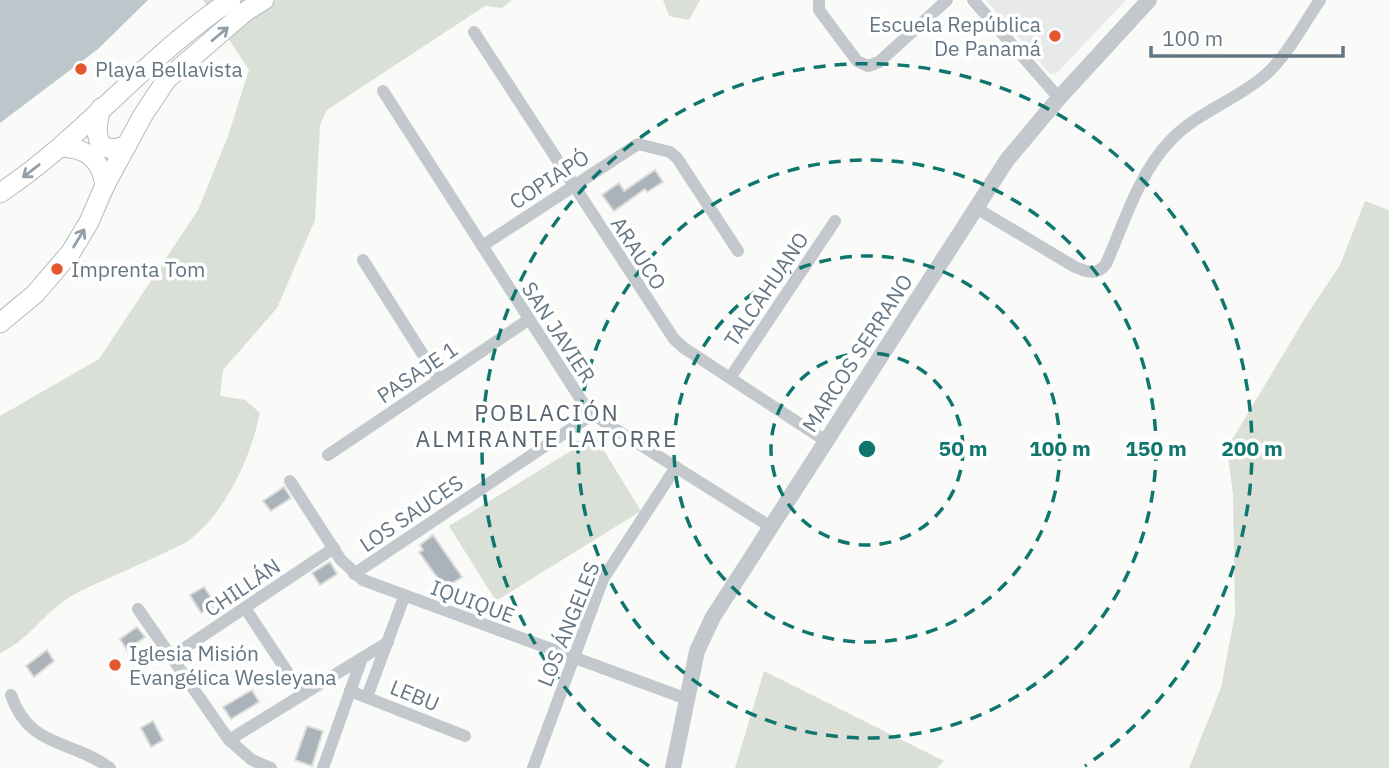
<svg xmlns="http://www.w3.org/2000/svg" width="1389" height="768" viewBox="0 0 1389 768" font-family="'IBM Plex Sans',sans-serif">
  <rect width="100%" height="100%" fill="#fafaf8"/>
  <path fill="#e8e9e9" d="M 986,0 L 1126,0 L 1057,73 L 1050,74 Z"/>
  <g fill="#dadfd7">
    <path d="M 203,0 L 512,0 L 502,8 L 485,6 L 327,110 L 320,125 L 315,220 L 277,308 L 223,370 L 220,396 L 245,400 L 260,413 C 250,460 226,512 187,542 C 164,553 141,564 118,574 C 99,583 81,589 64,601 C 41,617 26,642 0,653 L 0,416 L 99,359 L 198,210 L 228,136 L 249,70 Z"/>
    <path d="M 663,0 L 700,0 L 689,20 L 669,16 Z"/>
    <path d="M 1365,201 L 1389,210 L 1389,768 L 1189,768 L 1221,688 L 1235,614 L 1233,495 L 1227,448 L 1308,313 L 1340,265 Z"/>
    <path d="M 595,436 L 641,511 L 496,601 L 449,526 Z"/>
    <path d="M 764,671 L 944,761 L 937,768 L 735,768 Z"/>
  </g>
  <path fill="#bbc7cb" d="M 0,0 L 148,0 L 98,49 L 0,123 Z"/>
  <g fill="#aab3b9" stroke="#dcdcda" stroke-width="2">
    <path d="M 655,170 L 663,182 L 647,192 L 645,189 L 614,211 L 602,195 L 619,183 L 624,191 Z"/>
    <path d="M 284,487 L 291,498 L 271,511 L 263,501 Z"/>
    <path d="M 433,535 L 462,577 L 445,588 L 419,552 L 423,550 L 420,545 Z"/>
    <path d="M 330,562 L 337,574 L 320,585 L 312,573 Z"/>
    <path d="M 204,587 L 216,605 L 201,613 L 190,595 Z"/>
    <path d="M 137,627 L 145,637 L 127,650 L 120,639 Z"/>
    <path d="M 47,650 L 54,661 L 34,677 L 26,666 Z"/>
    <path d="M 252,690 L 259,702 L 231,719 L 223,707 Z"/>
    <path d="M 153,721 L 163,740 L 151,747 L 141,728 Z"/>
    <path d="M 307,726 L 323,731 L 312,766 L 295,760 Z"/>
  </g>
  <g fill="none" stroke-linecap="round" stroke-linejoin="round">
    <g stroke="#b5babe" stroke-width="21">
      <g id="primary">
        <path d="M 101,108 C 94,132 94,158 127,145"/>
        <path d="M 61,147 C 87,148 101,159 105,185"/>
        <path d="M 0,193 C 84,137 147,56 231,0"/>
        <path d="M 0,323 L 35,294 L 71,252 L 89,222 L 105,185 L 143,115 L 167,79 L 246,11 L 264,0"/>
      </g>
    </g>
    <g stroke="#c3c8cc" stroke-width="12">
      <path d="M 819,0 L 819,10 L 857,61 L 868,66 L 879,62 L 947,0"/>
      <path d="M 973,0 L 1059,98"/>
      <path d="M 474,32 L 674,339 L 684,348 L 826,441"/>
      <path d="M 383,91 L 585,406 L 604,422 L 771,527"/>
      <path d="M 976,208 L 1075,267 C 1087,272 1097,276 1106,264 C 1124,223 1139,173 1170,141 C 1196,113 1234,101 1263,77 C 1287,57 1302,26 1320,0"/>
      <path d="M 482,246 L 638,144 L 670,152 L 677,158 L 738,251"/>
      <path d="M 363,260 L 439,380"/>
      <path d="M 730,378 L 835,221"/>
      <path d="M 328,455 L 528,320"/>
      <path d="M 290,481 L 341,560 L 363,580 L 687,699"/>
      <path d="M 354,574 L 593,414"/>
      <path d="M 245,608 L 302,694"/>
      <path d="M 138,609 L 229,740 L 252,760 L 271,768"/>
      <path d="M 171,657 L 334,548"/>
      <path d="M 350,691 L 465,736"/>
      <path d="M 11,695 C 30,749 70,739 110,768"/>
      <path d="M 367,697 L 404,597"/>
      <path d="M 229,740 L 388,642"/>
      <path d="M 323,768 L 362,658"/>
      <path d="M 533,768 L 603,579 L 676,467"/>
    </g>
    <path stroke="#c3c8cc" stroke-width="16" d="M 673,768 L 697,651 L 713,617 L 1007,160 L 1059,98 L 1149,0"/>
    <use href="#primary" stroke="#fff" stroke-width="19"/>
  </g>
  <defs><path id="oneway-shaft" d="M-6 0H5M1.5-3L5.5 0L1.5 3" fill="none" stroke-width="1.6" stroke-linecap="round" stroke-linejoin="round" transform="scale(1.75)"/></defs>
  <g stroke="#939fa8">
    <use href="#oneway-shaft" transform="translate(220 34) rotate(-40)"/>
    <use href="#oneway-shaft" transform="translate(31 171) rotate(142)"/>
    <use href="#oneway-shaft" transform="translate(79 238) rotate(-59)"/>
  </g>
  <g fill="none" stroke="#0f766e" stroke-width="3.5" stroke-dasharray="12 9">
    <circle cx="867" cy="449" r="96"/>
    <circle cx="867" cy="449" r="193"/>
    <circle cx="867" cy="449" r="289"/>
    <path d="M649 766A385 385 0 1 1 1085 766"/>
  </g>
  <g fill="#e4572e" stroke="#fff" stroke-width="2.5">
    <circle cx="1055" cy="36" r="7"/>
    <circle cx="81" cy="69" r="7"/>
    <circle cx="57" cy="269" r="7"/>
    <circle cx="115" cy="665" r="7"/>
  </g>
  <g text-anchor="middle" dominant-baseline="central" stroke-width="7" stroke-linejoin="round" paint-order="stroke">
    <g font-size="21" fill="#657683" stroke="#fff" text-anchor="start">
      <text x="1041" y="24" text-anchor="end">Escuela República<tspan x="1041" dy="24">De Panamá</tspan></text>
      <text x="95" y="69">Playa Bellavista</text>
      <text x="71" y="269">Imprenta Tom</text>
      <text x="129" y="653">Iglesia Misión<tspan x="129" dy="24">Evangélica Wesleyana</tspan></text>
    </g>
    <g font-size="21" fill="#657683" stroke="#fff">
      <text transform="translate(549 179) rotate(-33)">COPIAPÓ</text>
      <text transform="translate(639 253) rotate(57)">ARAUCO</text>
      <text transform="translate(766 289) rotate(-56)">TALCAHUANO</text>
      <text transform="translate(559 332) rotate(57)">SAN JAVIER</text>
      <text transform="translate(857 353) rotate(-57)">MARCOS SERRANO</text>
      <text transform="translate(417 372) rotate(-34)">PASAJE 1</text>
      <text transform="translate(411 513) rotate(-34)">LOS SAUCES</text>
      <text transform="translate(242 587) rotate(-34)">CHILLÁN</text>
      <text transform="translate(473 601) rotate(20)">IQUIQUE</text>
      <text transform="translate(568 624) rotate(-68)">LOS ÁNGELES</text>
      <text transform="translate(415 695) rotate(22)">LEBU</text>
    </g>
    <g font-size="23" letter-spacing="2" fill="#57646e" stroke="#fff">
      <text x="547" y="412">POBLACIÓN<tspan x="547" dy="26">ALMIRANTE LATORRE</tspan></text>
    </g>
  </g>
  <circle cx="867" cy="449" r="10" fill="#0f766e" stroke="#fff" stroke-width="3.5"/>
  <g font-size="21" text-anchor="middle" font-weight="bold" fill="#0f766e" stroke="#fff" stroke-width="7" stroke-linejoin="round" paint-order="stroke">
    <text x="963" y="456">50 m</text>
    <text x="1060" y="456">100 m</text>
    <text x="1156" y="456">150 m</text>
    <text x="1252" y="456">200 m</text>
  </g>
  <path d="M1151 46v10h192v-10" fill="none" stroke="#657683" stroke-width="3.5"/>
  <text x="1162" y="46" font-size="21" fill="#657683" stroke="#ffffff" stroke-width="5" paint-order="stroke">100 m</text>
</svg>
